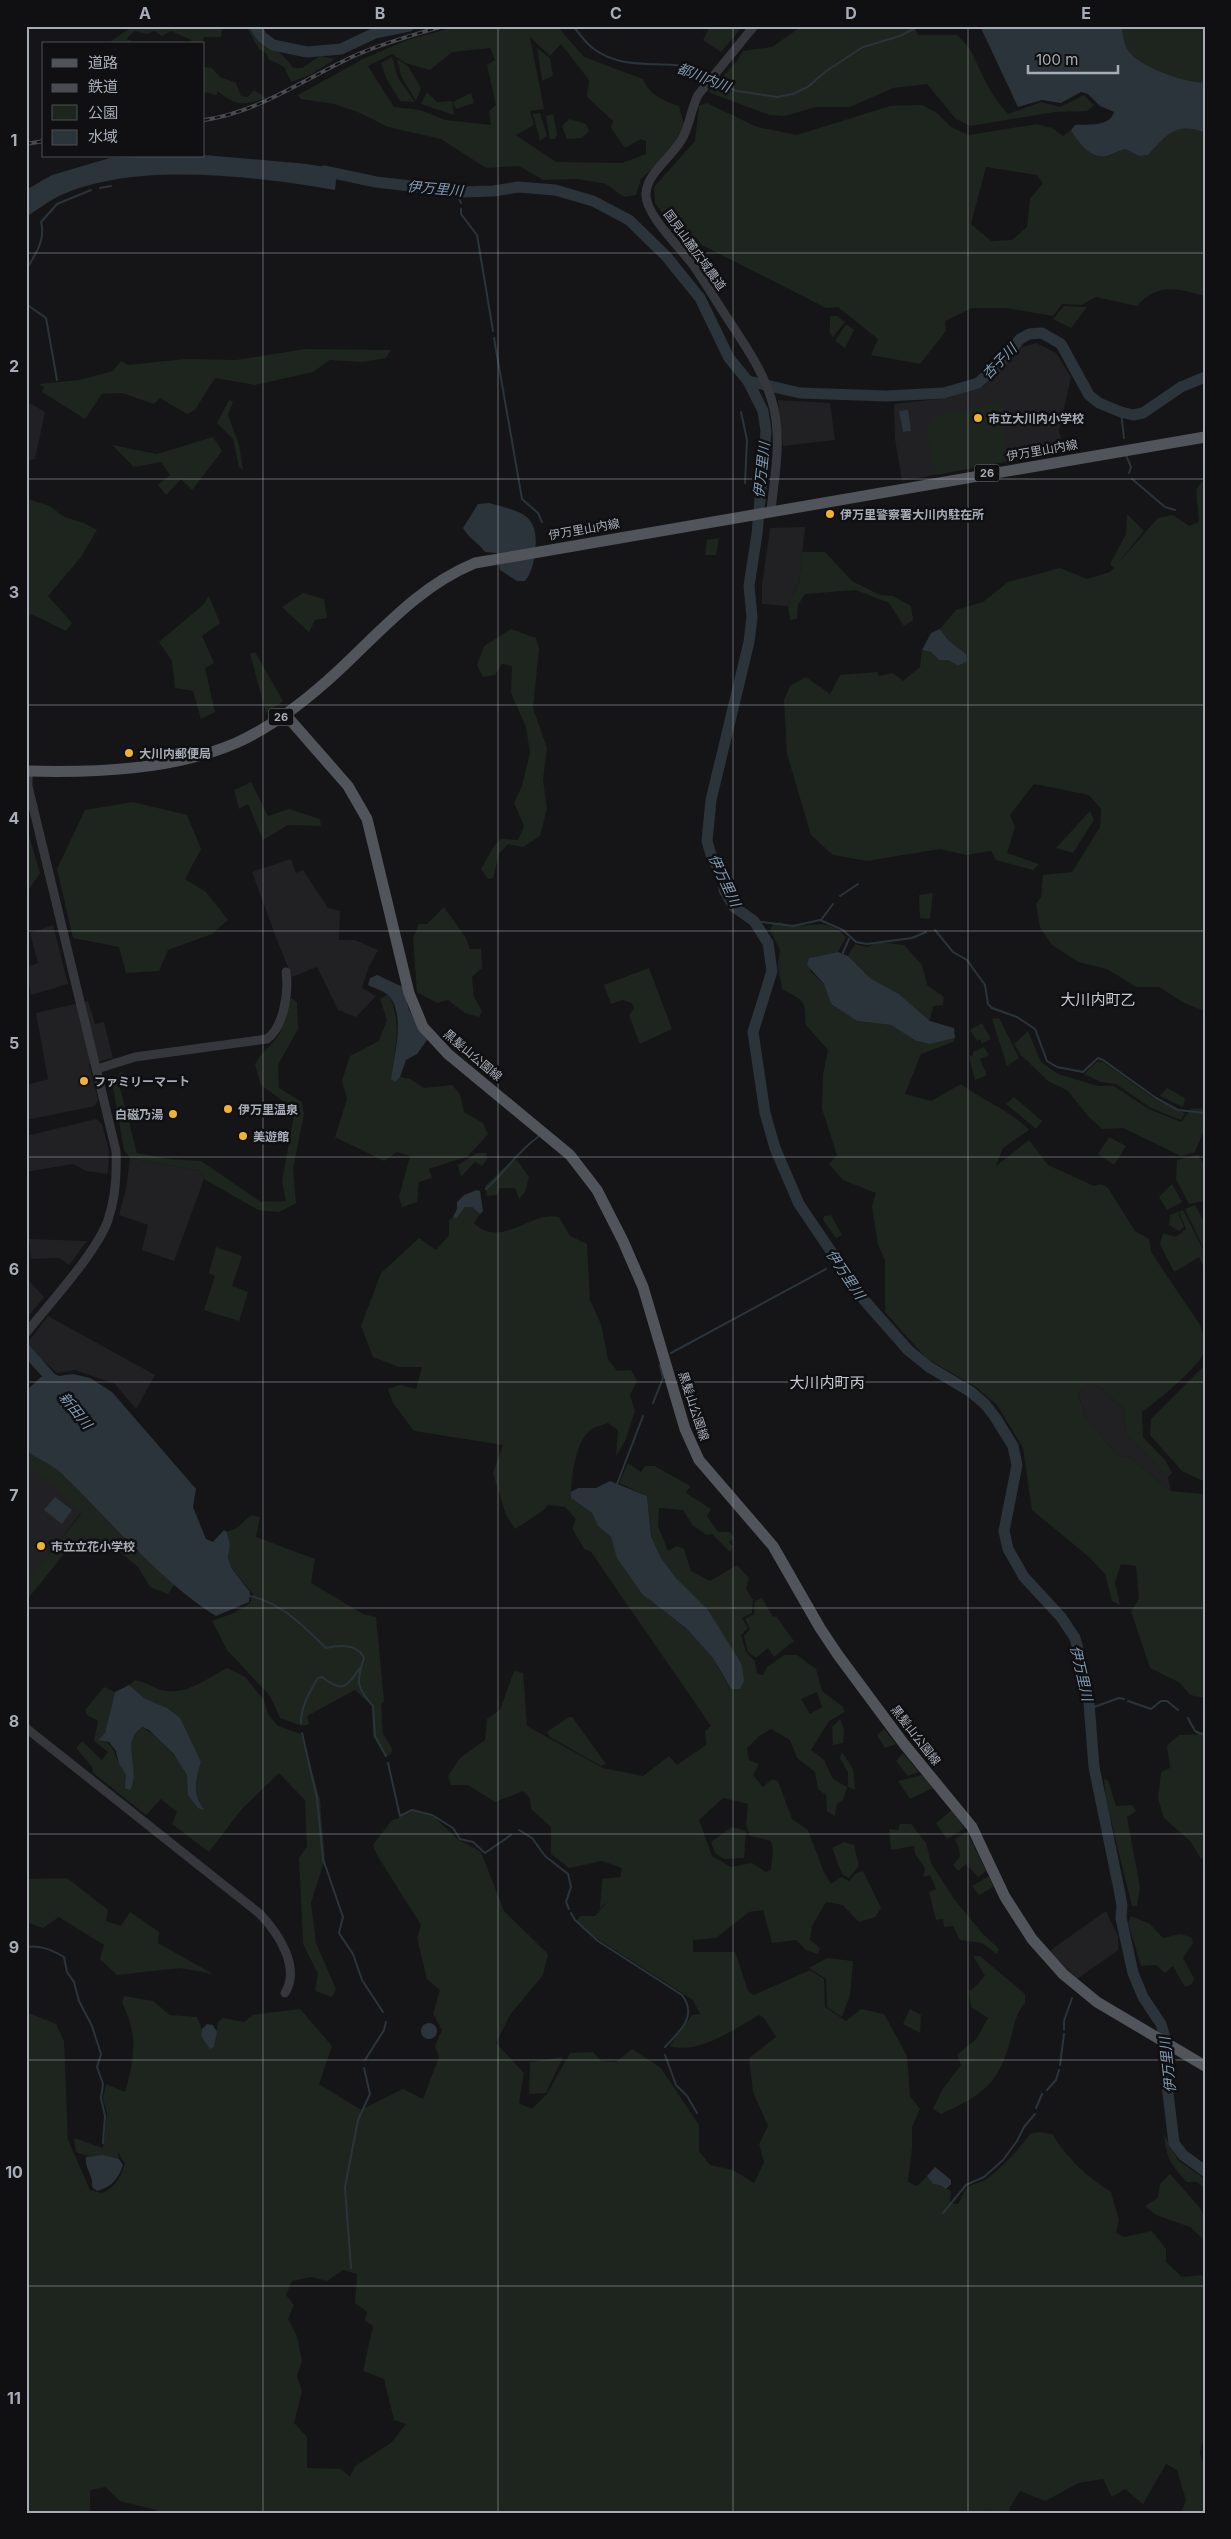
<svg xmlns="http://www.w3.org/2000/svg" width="1231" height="2539" viewBox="0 0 1231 2539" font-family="Inter,'Noto Sans JP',sans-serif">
  <rect width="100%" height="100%" fill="#151517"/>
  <g fill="#212124">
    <path d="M 1036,343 L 1056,353 L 1071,377 L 1059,431 L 1064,451 L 902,481 L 895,439 L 894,404 L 948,398 L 984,386 L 1019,348 Z"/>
    <path d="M 778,400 L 830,403 L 835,440 L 783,446 Z"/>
    <path d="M 26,401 L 45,412 L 35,459 L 26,461 Z"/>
    <path d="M 805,527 L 799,583 L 788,606 L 762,604 L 762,585 L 770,528 Z"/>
    <path d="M 291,859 L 296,873 L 303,870 L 328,908 L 340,911 L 339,940 L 355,940 L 378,950 L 368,969 L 362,988 L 376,996 L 356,1017 L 338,1010 L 317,967 L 292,977 L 277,940 L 252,872 Z"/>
    <path d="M 53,925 L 68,984 L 31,995 L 26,967 L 38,963 L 30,933 Z"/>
    <path d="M 88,1001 L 95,1024 L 104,1022 L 113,1058 L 89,1064 L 98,1099 L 95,1106 L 26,1120 L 26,1085 L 48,1079 L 36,1013 Z"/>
    <path d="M 96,1119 L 102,1124 L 109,1150 L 108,1174 L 86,1171 L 73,1164 L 26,1172 L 26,1136 Z"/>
    <path d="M 130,1158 L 201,1171 L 204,1179 L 174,1261 L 142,1250 L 148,1225 L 119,1215 L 126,1189 Z"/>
    <path d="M 29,1239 L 87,1241 L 69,1265 L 59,1258 L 31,1259 Z"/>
    <path d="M 27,1279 L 44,1297 L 26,1319 L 26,1280 Z"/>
    <path d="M 48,1316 L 155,1375 L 136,1409 L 115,1384 L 75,1370 L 57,1373 L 26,1345 Z"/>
    <path d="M 1088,1382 L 1101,1388 L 1124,1409 L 1126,1435 L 1168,1477 L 1171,1491 L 1131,1458 L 1117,1455 L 1085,1416 L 1078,1392 Z"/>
    <path d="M 26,1462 L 55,1481 L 83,1510 L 30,1579 L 26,1578 Z"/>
    <path d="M 1106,1911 L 1118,1936 L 1118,1950 L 1077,1979 L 1051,1953 L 1052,1949 Z"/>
  </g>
  <g fill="#1d251e" fill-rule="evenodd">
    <path d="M 133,26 L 222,26 L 221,37 L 204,37 L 202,44 L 192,44 L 191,40 L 171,31 L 162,36 L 155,31 L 147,34 L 135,31 L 126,39 L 139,44 L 107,44 Z"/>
    <path d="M 246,26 L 253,27 C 266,45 281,50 293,68 L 302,68 L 320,56 L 335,59 L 310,75 L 291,82 L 284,67 L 268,59 L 267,54 L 259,49 Z"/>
    <path d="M 458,26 L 557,26 L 584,57 L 643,79 C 648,94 664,101 679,106 L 684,125 L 668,154 L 641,179 L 636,195 L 624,197 L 606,184 L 577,179 L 543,180 L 519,166 L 486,168 L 441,139 L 388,127 L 358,112 L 334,104 L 301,99 L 298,95 L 363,59 L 407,40 ZM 530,37 L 550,56 L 561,44 L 589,80 L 587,97 L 613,121 L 611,128 L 625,148 L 641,139 L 646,141 L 646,154 L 622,163 L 556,162 L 516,135 L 534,125 L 530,111 L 544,109 ZM 490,48 L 495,60 L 487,65 L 496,105 L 489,111 L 491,125 L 445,120 L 420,110 L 394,107 L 368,66 L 392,54 L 405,63 L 430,70 L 452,52 Z"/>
    <path d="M 710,26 L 743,26 L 721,52 L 703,40 Z"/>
    <path d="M 802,26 L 914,26 L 918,35 L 957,35 C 962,40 969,46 972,53 C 982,74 991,97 1008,114 L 1041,102 L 1060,107 L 1084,95 L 1094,105 L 1087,111 L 1055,112 L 970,126 L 956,119 L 927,84 L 893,88 L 850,107 L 816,107 L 785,116 L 769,115 L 708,92 L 737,61 L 743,51 L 772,47 Z"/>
    <path d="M 1122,26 L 1205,26 L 1205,82 C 1189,85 1143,67 1132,55 C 1124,47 1123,37 1122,26 Z"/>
    <path d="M 537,48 L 550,58 L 553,76 L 542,81 Z"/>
    <path d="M 392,57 L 398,78 L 415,102 L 400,101 L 386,78 L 381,63 Z"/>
    <path d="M 397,59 L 408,66 L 421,88 L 416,101 L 401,76 Z"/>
    <path d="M 204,67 L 212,68 L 220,77 L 236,83 L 241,96 L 248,97 L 254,90 L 266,98 C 242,106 237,106 217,91 L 217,95 L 204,92 Z"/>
    <path d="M 427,92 L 437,102 L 452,101 L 454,115 L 421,104 Z"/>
    <path d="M 471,93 L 474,103 L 456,109 L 453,102 Z"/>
    <path d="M 707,103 L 757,127 L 797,135 L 890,106 L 922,105 L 937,113 L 951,127 L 969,135 L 1037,124 L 1052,128 L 1063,136 L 1071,130 C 1077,141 1091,160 1107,156 C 1113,154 1118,151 1125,149 L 1139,156 L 1148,155 C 1167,135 1176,121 1205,133 L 1205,296 C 1177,289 1159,282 1137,306 L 1096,297 L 1081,305 L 1062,304 L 1053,316 L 1005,308 L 972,308 L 945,321 L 946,331 L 920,364 L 871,355 L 878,339 L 838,307 L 826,308 L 676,232 L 655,203 L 654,187 L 695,141 L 699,106 ZM 986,167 L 1037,175 L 1043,183 L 1030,199 L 1027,227 L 1012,240 L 991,241 L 971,224 Z"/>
    <path d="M 540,113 L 547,136 L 540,141 L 533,114 Z"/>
    <path d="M 553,114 L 557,134 L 555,139 L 550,139 L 546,116 Z"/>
    <path d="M 569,119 L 586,124 L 589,131 L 582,138 L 567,139 L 562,126 Z"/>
    <path d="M 1064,306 L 1087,307 L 1071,328 L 1053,319 Z"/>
    <path d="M 830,316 L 837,316 L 845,322 L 833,337 L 830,333 Z"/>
    <path d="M 846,324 L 854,330 L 845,348 L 835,341 Z"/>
    <path d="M 305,349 L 391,350 L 386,358 L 362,362 L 330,360 L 313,372 L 255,385 L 215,378 L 195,410 L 187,414 L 160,398 L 154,404 L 122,393 L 102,394 L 85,419 L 42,392 L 44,387 L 39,384 L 79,380 L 113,371 L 121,361 L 128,365 L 185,359 L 236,360 Z"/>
    <path d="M 229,400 L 233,402 L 228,415 L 239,445 L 243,470 L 239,467 L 233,439 L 217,423 Z"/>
    <path d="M 1003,402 L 1004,462 L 936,475 L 926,429 L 936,416 Z"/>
    <path d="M 213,437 L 222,451 L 192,490 L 181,479 L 166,495 L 158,485 L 170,475 L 161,462 L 134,467 L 112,445 L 157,454 Z"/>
    <path d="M 1205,479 L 1205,1011 L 1184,1003 L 1159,987 L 1136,987 L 1107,969 L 1078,962 L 1052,945 L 1040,927 L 1036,904 L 1041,897 L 1043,875 L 1072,872 L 1100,827 L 1101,809 L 1089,795 L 1034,784 L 1010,815 L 1015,827 L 1007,853 L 1039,864 L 1033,870 L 996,860 L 991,851 L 966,855 L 940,849 L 867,861 L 833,855 L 811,835 L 787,754 L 784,700 L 790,686 L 806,677 L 830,694 L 840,675 L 877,672 L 879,676 L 893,673 L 903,681 L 920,667 L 922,650 L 931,652 L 939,660 L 948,660 L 958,666 L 966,661 L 966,654 L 948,640 L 940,629 L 956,610 L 983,602 L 1008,582 L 1060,568 L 1087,579 L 1110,572 L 1114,568 L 1110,564 L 1126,534 L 1127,514 L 1144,531 L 1117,564 L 1158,518 L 1173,515 L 1189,526 L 1199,522 L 1196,489 Z"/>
    <path d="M 28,499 L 50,506 L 64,517 L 84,523 L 97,530 L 81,557 L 48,596 L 72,623 L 66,631 L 31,614 L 26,619 L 26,501 Z"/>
    <path d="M 719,538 L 716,555 L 705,555 L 707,540 Z"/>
    <path d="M 802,552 L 825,552 L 852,581 L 880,595 L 893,596 L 911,606 L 913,620 L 904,626 L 889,603 L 856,590 L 805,594 L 798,605 L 797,619 L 790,620 L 788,606 L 799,583 Z"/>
    <path d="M 303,593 L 324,599 L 327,618 L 315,620 L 309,632 L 282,607 Z"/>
    <path d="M 209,596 L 220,623 L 202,636 L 214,663 L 205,668 L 215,712 L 201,719 L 193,691 L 175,688 L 172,661 L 159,642 L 203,605 Z"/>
    <path d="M 511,629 L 536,638 L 539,649 L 533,708 L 547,748 L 543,780 L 547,808 L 540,836 L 523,847 L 508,844 L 499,854 L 493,878 L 488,879 L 481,869 L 494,846 L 501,839 L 518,840 L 524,826 L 514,803 L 522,786 L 530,753 L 526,727 L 511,693 L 512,666 L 502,664 L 495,675 L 483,677 L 477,665 L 484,646 Z"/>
    <path d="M 255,652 L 283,701 L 266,713 L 250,654 Z"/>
    <path d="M 251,782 L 268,816 L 289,809 L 320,819 L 321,826 L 288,825 L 263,840 L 248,804 L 239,809 L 234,790 Z"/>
    <path d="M 133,802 L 187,815 L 201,849 L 185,879 L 206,892 L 228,920 L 212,934 L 168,950 L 159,971 L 126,973 L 119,947 L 73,938 L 57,869 L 85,810 Z"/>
    <path d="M 1090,811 L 1094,820 L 1073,853 L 1056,848 Z"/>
    <path d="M 26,826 L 40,873 L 26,894 Z"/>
    <path d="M 933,893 L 930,919 L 920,918 L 919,895 Z"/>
    <path d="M 444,907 L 466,938 L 470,949 L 481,949 L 482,968 L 472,977 L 474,997 L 482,1011 L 479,1017 L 465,1013 L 448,1000 L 437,1003 L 417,992 L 413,938 L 419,924 L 427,924 Z"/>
    <path d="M 780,922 C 805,933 826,913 846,937 L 838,952 L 809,958 L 811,972 L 824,984 L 831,1004 L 857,1021 L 891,1025 L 916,1041 L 930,1044 L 955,1038 L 953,1042 L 921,1054 L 905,1094 L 931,1101 L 961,1084 C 983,1101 1010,1110 1029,1130 L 1003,1148 L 996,1166 L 1029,1140 L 1048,1165 L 1094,1186 L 1101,1184 L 1108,1188 L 1135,1231 L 1149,1239 L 1151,1252 L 1200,1325 C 1203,1333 1207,1342 1204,1352 C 1199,1367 1156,1402 1142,1412 L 1143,1437 L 1165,1460 L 1172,1473 L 1168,1477 L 1126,1435 L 1124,1409 L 1101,1388 L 1089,1383 L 1078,1393 L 1085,1416 L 1117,1455 L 1131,1458 L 1171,1491 L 1205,1494 L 1205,1698 L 1190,1695 L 1180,1683 L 1150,1668 L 1131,1611 L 1139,1599 L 1136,1566 L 1121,1564 L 1115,1582 L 1120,1605 L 1112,1601 L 1105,1574 L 1089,1557 L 1032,1510 L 1023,1448 L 997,1405 L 976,1387 L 926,1358 L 885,1312 L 885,1260 L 878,1245 L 872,1206 L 876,1193 L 843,1180 L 829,1164 L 837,1155 L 822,1109 L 823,1074 L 828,1050 L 805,1024 C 807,1000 802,1000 782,989 L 778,967 L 780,950 L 770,930 L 773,924 Z"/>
    <path d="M 879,942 L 904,945 L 922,965 L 927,985 L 944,997 L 943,1005 L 933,1006 L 930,1021 L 899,994 L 870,978 L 848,956 L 855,944 L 867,947 Z"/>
    <path d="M 649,968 L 672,1029 L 640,1044 L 629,1015 L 634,1008 L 632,1003 L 623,1000 L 611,1004 L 604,985 Z"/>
    <path d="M 388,994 C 403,1020 395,1050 391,1079 L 395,1082 L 400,1077 L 410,1079 L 424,1088 L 452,1085 L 460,1094 L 464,1112 L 483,1123 L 488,1134 L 468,1156 L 429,1169 L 432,1178 L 419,1182 L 417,1202 L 402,1207 L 399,1197 L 410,1156 L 397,1152 L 384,1161 L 335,1137 L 347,1099 L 342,1081 L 350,1056 L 379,1041 L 387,1020 L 380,999 Z"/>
    <path d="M 291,998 L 297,1002 L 298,1029 L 278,1065 L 279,1088 L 302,1102 L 304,1114 L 293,1169 L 296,1203 L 279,1212 L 258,1210 L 204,1179 L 201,1171 L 130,1158 L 124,1150 L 113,1087 L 120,1072 L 127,1075 L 120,1088 L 137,1153 L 169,1159 L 201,1161 L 261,1202 L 286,1201 L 282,1181 L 295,1110 L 261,1085 L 255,1064 C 263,1050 270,1047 278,1036 C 286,1025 281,1008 291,998 Z"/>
    <path d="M 999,1018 L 1019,1058 L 1007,1066 L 992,1019 Z"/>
    <path d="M 982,1023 L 991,1039 L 982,1044 L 980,1039 L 977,1041 L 970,1030 Z"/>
    <path d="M 1028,1031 L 1041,1062 L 1058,1074 L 1098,1086 L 1114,1086 L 1149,1109 L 1181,1122 L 1191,1109 L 1205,1108 L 1205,1128 L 1195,1152 L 1181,1156 L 1123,1128 L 1102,1129 L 1088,1116 L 1068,1091 L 1048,1081 L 1021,1055 L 1014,1044 Z"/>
    <path d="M 984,1047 L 989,1055 L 980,1059 L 987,1075 L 975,1080 L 969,1057 L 973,1055 L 973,1052 Z"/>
    <path d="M 1097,1062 L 1103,1062 L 1156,1100 L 1185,1113 L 1181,1120 L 1151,1108 L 1116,1084 L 1101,1082 L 1084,1074 Z"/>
    <path d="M 1167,1088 L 1185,1098 L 1183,1107 L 1160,1096 Z"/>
    <path d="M 1014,1097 L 1042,1121 L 1036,1129 L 1006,1104 Z"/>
    <path d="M 1109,1137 L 1126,1146 L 1114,1165 L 1098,1154 Z"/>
    <path d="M 477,1153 L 486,1153 L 487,1159 L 482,1166 L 475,1162 L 461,1177 L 458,1165 Z"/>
    <path d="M 1198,1155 L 1205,1166 L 1205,1201 L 1189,1204 L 1176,1179 L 1177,1160 Z"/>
    <path d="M 517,1160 L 529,1177 L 525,1192 L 519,1199 L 515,1188 L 500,1188 L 497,1195 L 487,1196 L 485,1186 L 510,1162 Z"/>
    <path d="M 1172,1184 L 1182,1202 L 1167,1210 L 1159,1197 Z"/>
    <path d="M 1195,1205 L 1205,1223 L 1205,1251 L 1185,1209 Z"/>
    <path d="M 465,1207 L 472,1207 L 480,1214 L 474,1223 C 501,1250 531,1210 559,1217 L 570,1236 L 587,1244 L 590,1300 L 601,1324 L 608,1359 L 617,1371 L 631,1370 L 637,1381 L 630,1395 L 635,1411 L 625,1441 L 616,1456 L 618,1430 L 608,1423 C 603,1425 597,1426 593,1428 C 575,1439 571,1479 571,1498 L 592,1513 L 598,1526 L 611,1537 L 618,1558 L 642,1594 L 686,1628 L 713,1658 L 730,1689 L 742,1665 L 661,1558 L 651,1536 L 647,1496 L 619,1483 L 628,1463 L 641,1472 L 645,1466 L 655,1466 L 690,1486 L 686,1493 L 711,1509 L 707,1516 L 718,1532 L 730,1532 L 734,1538 L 729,1542 L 733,1547 L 730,1552 L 712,1534 L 707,1535 L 693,1526 L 683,1510 L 659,1508 L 658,1526 L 668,1551 L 677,1546 L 684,1549 L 691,1571 L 710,1581 L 737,1565 L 749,1578 L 746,1589 L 753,1600 L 752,1613 L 742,1618 L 748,1628 L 741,1635 L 746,1652 L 755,1661 L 757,1674 L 763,1675 L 767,1667 L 784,1655 L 797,1655 L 816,1669 L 822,1691 L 842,1706 L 845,1712 L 829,1721 L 811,1750 L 824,1760 L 833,1779 L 847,1787 L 843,1800 L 837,1804 L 835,1816 L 827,1811 L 826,1795 L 818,1789 L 815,1772 L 797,1758 L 790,1740 L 771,1729 L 758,1737 L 747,1748 L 749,1760 L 759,1764 L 753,1775 L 763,1787 L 772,1779 L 778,1781 L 792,1819 L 808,1830 L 823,1870 L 831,1884 L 841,1877 L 849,1881 L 856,1873 L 863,1871 L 881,1908 L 875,1917 L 859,1922 L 843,1905 L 826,1902 L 812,1926 L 810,1940 L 820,1948 L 818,1954 L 806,1950 L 796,1940 L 772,1943 L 763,1910 L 749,1912 L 716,1938 L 693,1940 L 693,1952 L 735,1952 L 748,1991 L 754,1995 L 810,1970 L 824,1979 L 825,2007 L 846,2021 L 861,2009 L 884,2014 L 907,2056 L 910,2096 L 920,2109 L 912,2127 L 912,2148 L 908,2182 L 917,2186 L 927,2176 L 933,2184 L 940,2185 L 951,2191 L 950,2203 L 958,2204 C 961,2199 964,2190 968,2187 C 972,2184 979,2183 983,2181 C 996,2174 1022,2146 1030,2134 L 1038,2132 L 1052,2134 C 1069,2160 1085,2175 1111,2192 L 1119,2220 L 1116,2233 L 1124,2237 L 1152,2231 L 1166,2249 L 1166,2262 L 1182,2277 L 1201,2275 L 1205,2278 L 1205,2429 L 1200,2453 L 1202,2461 L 1205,2462 L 1205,2513 L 1181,2513 L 1186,2500 L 1177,2470 L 1166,2464 L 1143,2504 L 1125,2489 L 1112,2497 L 1103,2479 L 1079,2483 L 1045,2501 L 1020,2491 L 1009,2509 L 1012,2513 L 994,2513 L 992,2510 L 989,2513 L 156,2513 L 156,2510 L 120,2501 L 105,2487 L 90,2490 L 90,2513 L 26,2513 L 26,2012 L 56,2024 L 64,2041 L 68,2140 L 90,2190 L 102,2193 C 116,2187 120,2177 125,2164 L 118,2152 L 119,2159 C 104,2156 89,2158 76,2152 L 74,2138 L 103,2148 L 107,2114 L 103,2098 L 106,2084 L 125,2092 C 134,2060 139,2035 122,2003 L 124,1996 L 153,2001 L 170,2015 L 197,2017 L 202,2029 L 201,2036 L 214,2047 L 218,2022 L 223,2018 L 244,2022 L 253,2015 L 300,2009 L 332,2046 L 319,2084 L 361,2110 L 403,2089 L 423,2099 L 439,2057 L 435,2046 L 442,2030 L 433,2014 L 440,1990 L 427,1979 L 417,1938 L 421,1925 L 377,1855 L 373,1845 L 391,1821 L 414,1811 L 434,1817 L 458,1839 L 481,1852 L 504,1911 L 548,1954 L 543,1975 L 510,2015 L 496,2043 L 524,2073 L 519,2103 L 532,2109 L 547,2094 L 570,2053 L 593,2052 L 601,2061 L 616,2062 L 632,2049 L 661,2068 L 699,2125 L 699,2151 L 710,2165 L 733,2170 L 754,2183 L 764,2162 L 759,2144 L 768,2126 L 753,2092 L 749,2058 L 776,2037 L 764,2018 L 759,2015 C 734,2029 699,2055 670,2046 L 692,2015 L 700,2014 L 693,2000 L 598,1939 L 577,1921 L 580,1916 L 595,1916 L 608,1901 L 600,1908 L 602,1879 L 620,1877 L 622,1868 L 602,1861 L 569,1868 L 551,1854 L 551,1827 L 531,1809 L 530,1798 L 523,1791 L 495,1802 L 468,1785 L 451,1785 L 448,1776 L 460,1758 L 485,1740 L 487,1719 L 500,1710 L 514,1671 L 523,1673 L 527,1726 L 603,1768 L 643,1776 L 669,1756 L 677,1765 L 706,1745 L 705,1731 L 711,1726 L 591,1552 L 584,1549 L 572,1528 L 576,1519 L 565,1507 L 548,1505 L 544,1510 L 515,1529 L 506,1515 L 493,1473 L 503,1445 L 414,1431 L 393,1403 L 388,1389 L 400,1385 L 416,1389 L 422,1367 L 399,1367 L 373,1357 L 361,1326 L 381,1273 L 419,1238 L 436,1250 L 449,1235 L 449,1220 L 453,1217 L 456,1219 ZM 817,1692 L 822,1707 L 810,1714 L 801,1699 ZM 723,1798 L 748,1804 L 746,1825 L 750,1836 L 771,1841 L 773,1850 L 771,1870 L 766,1872 L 752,1863 L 731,1867 L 712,1856 L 699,1820 ZM 343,2270 L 357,2274 L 355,2303 L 367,2312 L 365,2321 L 373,2326 L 363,2371 L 384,2379 L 394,2420 L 406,2424 L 391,2443 L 355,2466 L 350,2477 L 341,2469 L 307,2468 L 307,2437 L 294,2423 L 302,2391 L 297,2376 L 302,2361 L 297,2336 L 288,2319 L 294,2305 L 286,2295 L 292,2281 L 311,2277 L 327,2281 Z"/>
    <path d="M 1183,1210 L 1205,1253 L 1205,1270 L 1199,1257 L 1174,1272 L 1160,1244 L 1163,1233 L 1176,1237 L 1186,1229 L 1179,1212 Z"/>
    <path d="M 1178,1212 L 1184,1227 L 1179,1231 L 1169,1225 L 1170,1215 Z"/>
    <path d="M 831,1215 L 842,1235 L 836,1238 L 823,1220 L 824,1216 Z"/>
    <path d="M 216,1247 L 242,1256 L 232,1286 L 248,1292 L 239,1321 L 204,1310 L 215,1276 L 209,1273 Z"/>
    <path d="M 1205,1365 L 1205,1482 L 1182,1471 L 1150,1435 L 1151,1419 Z"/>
    <path d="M 26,1450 L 59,1471 L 175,1584 L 168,1594 L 150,1587 L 138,1567 L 114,1547 C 98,1551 86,1554 72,1544 L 26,1601 L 26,1583 L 81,1514 L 53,1484 L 26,1466 Z"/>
    <path d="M 251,1515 L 260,1517 L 256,1537 L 315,1559 L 311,1583 L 363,1614 L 376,1617 L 384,1701 L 381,1704 L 383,1734 L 392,1748 L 391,1754 L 385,1757 L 373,1736 L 372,1706 L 355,1690 L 307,1716 L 309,1724 L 302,1726 L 280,1718 L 270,1696 L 227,1650 L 212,1621 L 234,1613 L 250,1603 L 253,1594 L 232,1569 L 228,1558 L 230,1546 L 227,1532 L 237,1528 Z"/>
    <path d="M 762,1598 L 773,1617 L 776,1616 L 794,1641 L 774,1657 L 768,1648 L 756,1658 L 748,1652 L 744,1636 L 750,1629 L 745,1619 L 754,1614 L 755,1601 Z"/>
    <path d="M 227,1668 L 245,1677 L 264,1700 L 268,1714 L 278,1726 L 301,1734 L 320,1799 L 325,1859 L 311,1903 L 316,1943 L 336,1989 L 332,1997 L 315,1991 L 318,1974 L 303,1944 L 299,1858 L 307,1846 L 305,1800 L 279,1773 L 241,1810 L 209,1852 L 172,1824 L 177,1812 L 161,1799 L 146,1815 L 92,1772 L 93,1768 L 76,1748 L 82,1741 L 102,1760 L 108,1752 L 94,1741 L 98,1721 L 87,1715 L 85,1710 L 104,1687 L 115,1692 L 105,1733 L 99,1739 C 115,1744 113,1752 120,1765 C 123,1772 129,1778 134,1785 C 132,1765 125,1740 141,1727 C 156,1733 181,1760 187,1775 C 189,1781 188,1789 188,1795 L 203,1809 C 192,1787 194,1786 201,1762 L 167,1708 L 144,1698 L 129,1685 L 135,1680 C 145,1682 152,1687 161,1690 C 186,1696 206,1679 227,1668 Z"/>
    <path d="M 569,1717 L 572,1717 L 606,1764 L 601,1766 L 550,1737 L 547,1732 Z"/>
    <path d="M 840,1719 L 844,1728 L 843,1743 L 833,1745 L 832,1727 Z"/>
    <path d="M 884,1729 L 896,1744 L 885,1748 L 877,1735 Z"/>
    <path d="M 1205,1734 L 1205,1857 L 1201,1859 L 1191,1842 L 1164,1818 L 1158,1798 L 1161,1772 L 1170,1768 L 1167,1746 L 1179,1735 Z"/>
    <path d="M 842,1752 L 853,1769 L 855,1790 L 848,1787 L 848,1772 L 840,1758 Z"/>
    <path d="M 903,1753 L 919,1772 L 908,1776 L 896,1761 Z"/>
    <path d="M 922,1775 L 933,1788 L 910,1799 L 898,1781 Z"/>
    <path d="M 1104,1779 L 1108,1780 L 1116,1806 L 1132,1805 L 1136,1811 L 1127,1817 L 1140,1888 L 1137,1906 L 1132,1906 L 1106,1800 Z"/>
    <path d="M 952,1810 L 965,1828 L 947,1839 L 936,1823 Z"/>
    <path d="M 900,1824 L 911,1824 L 926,1843 L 931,1863 L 954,1899 L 982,1933 L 999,1949 L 997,1954 L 982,1943 L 960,1940 L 953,1926 L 944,1927 L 943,1919 L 936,1920 L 929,1892 L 936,1889 L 930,1875 L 923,1877 L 925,1868 L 915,1854 L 914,1846 L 891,1850 L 889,1829 L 898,1830 Z"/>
    <path d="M 732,1827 L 746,1831 L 744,1858 L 724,1859 L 715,1853 L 711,1842 Z"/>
    <path d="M 967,1832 L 986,1871 L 978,1877 L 966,1864 L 958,1871 L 953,1865 L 960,1857 L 959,1848 L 955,1839 Z"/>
    <path d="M 844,1842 L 854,1845 L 859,1866 L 849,1878 L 842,1874 L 832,1848 Z"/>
    <path d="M 989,1876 L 993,1887 L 979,1895 L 972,1886 Z"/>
    <path d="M 67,1878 L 108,1910 L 106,1921 L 121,1926 L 130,1912 L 159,1932 L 158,1943 L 213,1974 L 180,1968 L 117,1975 L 100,1959 L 104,1945 L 59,1917 L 43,1928 L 26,1922 L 26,1879 Z"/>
    <path d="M 1131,1916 L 1150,1924 L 1163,1938 L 1180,1934 L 1191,1937 L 1193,1943 L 1183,1958 L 1194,1978 L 1192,1984 L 1185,1987 L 1173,1966 L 1165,1973 L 1156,1965 L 1141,1966 L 1128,1923 Z"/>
    <path d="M 973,1956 L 980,1956 L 1025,1994 L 1025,2003 C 1016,2012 1014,2026 1011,2038 C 999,2084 983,2095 941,2114 L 933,2109 L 942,2090 L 961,2065 L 957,2055 L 977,2038 L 988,2018 L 971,2007 L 969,1991 L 973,1989 L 985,1976 Z"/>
    <path d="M 827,1958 L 853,1961 L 850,1995 L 842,2017 L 827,2007 L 826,1979 L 809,1968 Z"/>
    <path d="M 910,2009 L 921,2015 L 920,2033 L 903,2024 Z"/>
    <path d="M 563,2057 L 546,2093 L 529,2094 L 530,2062 Z"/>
    <path d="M 1164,2134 L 1178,2160 L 1205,2179 L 1205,2189 L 1197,2182 L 1187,2182 C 1171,2165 1166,2158 1164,2134 Z"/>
    <path d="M 1170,2174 L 1200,2208 L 1205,2218 L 1205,2241 L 1190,2227 L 1156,2215 L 1145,2206 L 1158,2198 L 1160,2184 Z"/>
  </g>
  <g fill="#2b343b">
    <path d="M 980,26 L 1122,26 C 1123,37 1124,47 1132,55 C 1143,67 1189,85 1205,82 L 1205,133 C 1176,121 1167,135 1148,155 L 1139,156 L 1125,149 C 1118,151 1113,154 1107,156 C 1091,160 1077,141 1071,130 L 1075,125 C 1088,124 1110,127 1114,112 L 1100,106 L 1088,94 L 1081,92 L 1061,103 L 1042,100 L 1018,107 Z"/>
    <path d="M 204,155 L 307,164 L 337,169 L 335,190 C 254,176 134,161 59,196 C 47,202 37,210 26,217 L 26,190 L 52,175 L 110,158 Z"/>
    <path d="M 908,410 L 911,431 L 903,432 L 899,411 Z"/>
    <path d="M 489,503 C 520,512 540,513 535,552 C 534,562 531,574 525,581 L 517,581 L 500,570 L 497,553 L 485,552 C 478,542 469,539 463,528 L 478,504 Z"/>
    <path d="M 940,629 L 948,640 L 966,654 L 967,661 L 958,666 L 948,660 L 939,660 L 931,652 L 922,650 L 931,633 Z"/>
    <path d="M 838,952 L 848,956 L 870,978 L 899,994 L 930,1021 L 954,1028 L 955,1038 L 930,1044 L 916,1041 L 891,1025 L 857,1021 L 831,1004 L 824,984 L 807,965 L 809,958 Z"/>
    <path d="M 377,975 L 403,987 L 409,1010 L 427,1040 L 417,1054 L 406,1060 L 400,1077 L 395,1082 L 391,1079 C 394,1055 406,1016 389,996 C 384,991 374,988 368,985 L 370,978 Z"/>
    <path d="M 477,1190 L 480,1191 L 483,1211 L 480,1214 L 472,1207 L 465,1207 L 456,1219 L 453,1217 L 457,1209 L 457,1202 L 464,1195 Z"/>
    <path d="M 52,1373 L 59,1376 L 73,1374 L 90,1378 L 112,1392 L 196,1489 L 193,1507 L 206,1539 L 213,1542 L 224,1530 L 227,1532 L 230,1546 L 228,1558 L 232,1569 L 250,1592 L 249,1602 L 216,1616 C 161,1582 108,1518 61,1473 C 51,1464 37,1459 26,1450 L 26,1391 L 41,1377 Z"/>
    <path d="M 610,1481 L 647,1496 L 651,1536 L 661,1558 L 676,1578 L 708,1610 L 742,1665 L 744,1681 L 740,1689 L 731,1689 L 713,1658 L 686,1628 L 642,1594 L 617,1558 L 611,1537 L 598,1526 L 592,1513 L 571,1498 L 571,1492 L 578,1488 L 596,1488 Z"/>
    <path d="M 55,1497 L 72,1510 L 62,1524 L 44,1510 Z"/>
    <path d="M 129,1685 L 144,1698 L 167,1708 L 180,1718 L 201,1762 C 195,1783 192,1791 204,1810 L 198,1808 L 188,1795 L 187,1775 L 173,1753 L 149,1730 L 142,1727 C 119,1743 142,1771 130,1790 L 125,1788 L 126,1775 L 119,1764 L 116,1751 L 109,1742 L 98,1740 L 105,1733 L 115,1692 Z"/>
    <circle cx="429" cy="2031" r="8"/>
    <path d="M 207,2024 L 213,2025 L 217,2032 L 214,2047 L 210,2049 L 201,2036 L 202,2029 Z"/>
    <path d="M 103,2155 L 119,2159 L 123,2165 C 118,2179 112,2187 97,2191 L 92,2187 C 94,2175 84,2169 86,2157 Z"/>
    <path d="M 935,2167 L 951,2180 L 951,2184 L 946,2189 L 940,2185 L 933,2184 L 927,2176 Z"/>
  </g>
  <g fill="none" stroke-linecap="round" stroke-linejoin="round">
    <g stroke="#2b343b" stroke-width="2">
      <path d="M 573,26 C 580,34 586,44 594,49 C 618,67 647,63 674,65 C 685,65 697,74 706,78"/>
      <path d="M 713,81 L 737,91 L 777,97 L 793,94 L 809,86 L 826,71 L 863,47 L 900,36 L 919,26"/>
      <path d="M 100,188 L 111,186"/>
      <path d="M 461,203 L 459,199 L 463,192"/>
      <path d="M 461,209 L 461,214 L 477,235 L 493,331"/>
      <path d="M 26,270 C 35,255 46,240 41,222 L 57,204 L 91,190"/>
      <path d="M 26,304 L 46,318 L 57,380"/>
      <path d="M 494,338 L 522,499 L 538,513 L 542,522"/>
      <path d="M 741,412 L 747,440 L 745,483"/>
      <path d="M 1121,412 L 1124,438"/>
      <path d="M 1126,455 L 1131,467 L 1129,473"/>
      <path d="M 1132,479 L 1165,507 L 1175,510"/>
      <path d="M 752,489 L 760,490"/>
      <path d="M 840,896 L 858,884"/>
      <path d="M 821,920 L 833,904"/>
      <path d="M 754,921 L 793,926 L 820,920 L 843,930 L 856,942 L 867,944 L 912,938 L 926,932"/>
      <path d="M 935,930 L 953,952 L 967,960 L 985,985 L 988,1004 L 992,1008 L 1017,1017 L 1035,1029 L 1047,1061 L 1057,1067 L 1083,1072 L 1098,1058 L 1103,1060 L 1156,1098 L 1178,1110 L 1205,1113"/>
      <path d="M 842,955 L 849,939"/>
      <path d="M 486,1189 C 505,1172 518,1151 538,1137"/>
      <path d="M 671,1353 L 826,1269"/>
      <path d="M 653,1403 L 663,1378 L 660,1365"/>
      <path d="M 617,1484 L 643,1416"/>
      <path d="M 250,1596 C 283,1604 301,1624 326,1648 C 339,1645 357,1643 364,1658 C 356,1682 356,1687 373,1706 L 375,1736 L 386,1756"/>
      <path d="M 1128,1701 L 1151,1709 L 1161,1701 L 1167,1701 L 1178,1710"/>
      <path d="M 1089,1703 L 1094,1707 L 1119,1698 L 1124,1699"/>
      <path d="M 1188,1718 L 1195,1731 L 1201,1734 L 1205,1733"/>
      <path d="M 301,1723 C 301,1706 309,1693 318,1678 L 322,1677 C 342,1693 346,1688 360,1668"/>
      <path d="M 302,1733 L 317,1798 L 323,1859 L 343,1917 L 339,1933 L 353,1954 L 362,1980 L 383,2012"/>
      <path d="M 388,1763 L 400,1816 L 412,1810 L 432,1815 L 453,1828 L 460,1839 L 473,1842 L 485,1853 L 511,1835"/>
      <path d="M 519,1830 L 532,1838 L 545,1856 L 568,1874 L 571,1887 L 566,1902 L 569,1909"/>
      <path d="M 571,1913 L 575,1920 L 598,1941 L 682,1995 C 698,2016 680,2031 665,2047"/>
      <path d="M 26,1947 C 41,1945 52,1950 64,1957 L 67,1972 L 74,1982 L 79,2001 L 92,2026 L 101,2054 L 97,2067 L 103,2084 L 101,2098 L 105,2116 L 103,2143"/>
      <path d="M 1064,2030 L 1064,2021 L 1072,1998"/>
      <path d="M 665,2055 L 676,2085 L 687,2096 L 697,2113"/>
      <path d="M 365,2060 L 384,2030 L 386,2022"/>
      <path d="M 1060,2065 L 1064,2034"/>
      <path d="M 1047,2090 L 1056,2080 L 1059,2070"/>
      <path d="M 1036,2108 L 1042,2094"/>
      <path d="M 943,2213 L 966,2185 L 984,2177 L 1003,2160 L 1017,2141 L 1024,2127 L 1035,2114"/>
      <path d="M 351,2268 L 345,2187 L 358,2120 L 370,2094 L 364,2068"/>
    </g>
    <g stroke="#2b343b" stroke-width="11">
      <path d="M 255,26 L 262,37 L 273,45 L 307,52 L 341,49 L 375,33 L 409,26"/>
      <path d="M 324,171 L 376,182 L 463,192 L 494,191 L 518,187 L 555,190 L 593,201 L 629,220 L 666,256 L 700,298 L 729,358 L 748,381 L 763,411 L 766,431 L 757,534 L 749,586 L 752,617 L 749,642 L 711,800 L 707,841 L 712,858 L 723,875 L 724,890 L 734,907 L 754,921 L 768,943 L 772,971 L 753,1032 L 765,1113 L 775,1148 L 799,1204 L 864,1300 L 908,1350 L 929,1367 L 971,1392 L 985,1404 L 995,1417 L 1013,1446 L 1017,1465 L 1004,1531 L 1008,1549 L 1024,1577 L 1061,1617 L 1075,1638 L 1085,1676 L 1089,1703 L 1094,1767 L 1119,1889 L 1122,1906 L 1121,1918 L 1133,1973 L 1143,1997 L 1161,2024 L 1168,2048 L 1167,2085 L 1174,2143 L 1183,2155 L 1205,2171"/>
      <path d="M 748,381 L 800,393 L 887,396 L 944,393 L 978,383 L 999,364 L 1020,339 L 1029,334 L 1042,333 L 1061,344 L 1089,395 L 1099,403 L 1121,412 L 1133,415 L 1143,413 L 1181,387 L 1205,377"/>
      <path d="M 26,1350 L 57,1385"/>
    </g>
    <g stroke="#36373c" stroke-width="9">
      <path d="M 754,26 L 698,95 C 691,109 690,124 683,137 C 673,157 648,171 646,193 C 644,214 681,248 693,265 C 705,282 716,301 728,319 C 744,344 762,369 771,398 C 783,434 775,473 771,510"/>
      <path d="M 97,1069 L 135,1057 L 267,1039 C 284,1027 289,991 286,972"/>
      <path d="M 26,1333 C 49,1304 97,1252 108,1220 C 116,1197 117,1175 116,1151 L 28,786 L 28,771"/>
      <path d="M 26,1728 L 260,1914 C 278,1933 301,1967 285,1993"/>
    </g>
    <g stroke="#52545b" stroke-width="11">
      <path d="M 285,714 L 348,786 L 367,819 L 409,993 L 423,1027 L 448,1054 L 570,1155 L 597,1190 L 623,1241 L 643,1287 L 685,1429 L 699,1460 L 773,1546 L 820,1628 L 838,1655 L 904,1744 L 972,1827 L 1005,1897 L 1032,1939 L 1063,1974 L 1097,2002 L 1205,2066"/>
      <path d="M 26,771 C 94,773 173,770 236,743 C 274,726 309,698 338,671 C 382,630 419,586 475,563 L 1205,437"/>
    </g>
    <g stroke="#494b51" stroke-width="4">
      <g id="rail">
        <path d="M 204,120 C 259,112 304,79 354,56 C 383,43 413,35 444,26"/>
        <path d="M 26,144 L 44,141"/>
      </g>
    </g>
    <use href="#rail" stroke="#101012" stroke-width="2" stroke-dasharray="5.5" stroke-linecap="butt"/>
  </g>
  <path fill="none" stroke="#a7acb7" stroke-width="1" stroke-opacity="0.55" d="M 263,26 L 263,2513M 498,26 L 498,2513M 733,26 L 733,2513M 968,26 L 968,2513M 26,253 L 1205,253M 26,479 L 1205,479M 26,705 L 1205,705M 26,931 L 1205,931M 26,1157 L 1205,1157M 26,1382 L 1205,1382M 26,1608 L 1205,1608M 26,1834 L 1205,1834M 26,2060 L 1205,2060M 26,2286 L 1205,2286"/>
  <g fill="#f1b232" stroke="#101012" stroke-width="2">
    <circle cx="978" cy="418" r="5"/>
    <circle cx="830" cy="514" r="5"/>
    <circle cx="129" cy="753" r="5"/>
    <circle cx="84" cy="1081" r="5"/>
    <circle cx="228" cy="1109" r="5"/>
    <circle cx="173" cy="1114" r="5"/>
    <circle cx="243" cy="1136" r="5"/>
    <circle cx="41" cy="1546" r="5"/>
  </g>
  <g text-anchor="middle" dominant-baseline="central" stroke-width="5" stroke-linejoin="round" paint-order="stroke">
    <g fill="#101012" stroke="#7a7d86" stroke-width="1">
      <rect x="974.5" y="464.5" width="25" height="17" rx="4"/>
      <rect x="268.5" y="708.5" width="25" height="17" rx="4"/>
    </g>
    <g font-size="11" font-weight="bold" fill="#a7acb7">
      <text x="987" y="473">26</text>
      <text x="281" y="717">26</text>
    </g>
    <g font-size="12" fill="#a7acb7" stroke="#101012">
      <text transform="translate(695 250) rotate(54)">国見山麓広域農道</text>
      <text transform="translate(1042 450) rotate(-10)">伊万里山内線</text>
      <text transform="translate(584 529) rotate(-10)">伊万里山内線</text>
      <text transform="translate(473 1055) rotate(40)">黒髪山公園線</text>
      <text transform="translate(694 1406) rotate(72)">黒髪山公園線</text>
      <text transform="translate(916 1735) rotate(52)">黒髪山公園線</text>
    </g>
    <g font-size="12" font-weight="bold" fill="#a7acb7" stroke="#101012" text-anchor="start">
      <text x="988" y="418">市立大川内小学校</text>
      <text x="840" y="514">伊万里警察署大川内駐在所</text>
      <text x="139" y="753">大川内郵便局</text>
      <text x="94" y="1081">ファミリーマート</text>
      <text x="238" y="1109">伊万里温泉</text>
      <text x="163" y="1114" text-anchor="end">白磁乃湯</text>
      <text x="253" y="1136">美遊館</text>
      <text x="51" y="1546">市立立花小学校</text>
    </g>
    <g font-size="14" font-style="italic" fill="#7e99b2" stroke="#101012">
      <text transform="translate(704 77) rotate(21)">都川内川</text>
      <text transform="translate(435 188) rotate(5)">伊万里川</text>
      <text transform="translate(999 361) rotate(-46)">杏子川</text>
      <text transform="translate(761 470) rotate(-84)">伊万里川</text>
      <text transform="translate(725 880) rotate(65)">伊万里川</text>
      <text transform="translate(846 1274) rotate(56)">伊万里川</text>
      <text transform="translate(76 1410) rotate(51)">新田川</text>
      <text transform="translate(1082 1673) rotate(77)">伊万里川</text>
      <text transform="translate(1167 2065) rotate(-96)">伊万里川</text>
    </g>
    <g font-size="15" fill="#c8cbd3" stroke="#101012">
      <text x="1098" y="999">大川内町乙</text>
      <text x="827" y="1382">大川内町丙</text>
    </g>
  </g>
  <rect width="1231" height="2539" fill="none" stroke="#101012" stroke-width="55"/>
  <rect x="42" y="42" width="162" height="115" fill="#101012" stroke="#4c4e54"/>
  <rect x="52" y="59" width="25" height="8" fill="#52545b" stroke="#4c4e54"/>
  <text x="88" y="68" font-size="15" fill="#a7acb7">道路</text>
  <rect x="52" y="84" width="25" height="8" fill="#494b51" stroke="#4c4e54"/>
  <text x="88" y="92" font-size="15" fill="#a7acb7">鉄道</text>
  <rect x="52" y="105" width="25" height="15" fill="#1d251e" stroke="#4c4e54"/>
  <text x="88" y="118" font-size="15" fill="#a7acb7">公園</text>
  <rect x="52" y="130" width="25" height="15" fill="#2b343b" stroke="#4c4e54"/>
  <text x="88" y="142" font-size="15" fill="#a7acb7">水域</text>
  <path d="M1028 65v8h90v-8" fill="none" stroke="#a7acb7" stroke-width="2.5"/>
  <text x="1036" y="65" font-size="15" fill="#a7acb7" stroke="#101012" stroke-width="4" paint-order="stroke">100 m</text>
  <rect x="28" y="28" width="1176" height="2484" fill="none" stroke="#a7acb7" stroke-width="2"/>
  <g font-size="16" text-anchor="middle" font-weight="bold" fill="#a7acb7">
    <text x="145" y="19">A</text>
    <text x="380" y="19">B</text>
    <text x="616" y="19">C</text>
    <text x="851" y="19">D</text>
    <text x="1086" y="19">E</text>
    <text x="14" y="146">1</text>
    <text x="14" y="372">2</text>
    <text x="14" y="598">3</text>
    <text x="14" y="824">4</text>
    <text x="14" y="1049">5</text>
    <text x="14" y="1275">6</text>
    <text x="14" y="1501">7</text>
    <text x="14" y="1727">8</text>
    <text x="14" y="1953">9</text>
    <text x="14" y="2178">10</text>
    <text x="14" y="2404">11</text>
  </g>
</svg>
